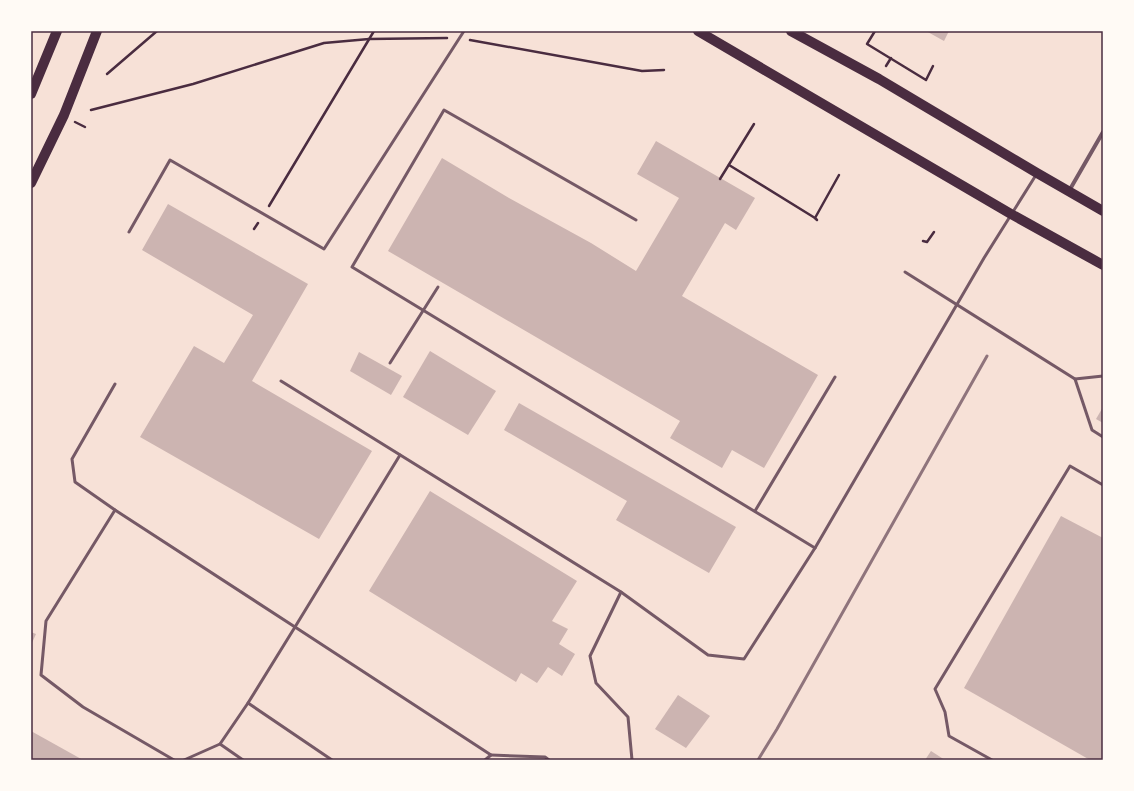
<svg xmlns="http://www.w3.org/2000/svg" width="1134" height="791" viewBox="0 0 1134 791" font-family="Roboto,sans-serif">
  <rect width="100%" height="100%" fill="#f7e1d7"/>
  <g fill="#ccb4b1">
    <path d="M 926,31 L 949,31 L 944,41 Z"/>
    <path d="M 656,141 L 755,198 L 736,230 L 725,223 L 682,296 L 818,375 L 764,468 L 732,450 L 722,468 L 670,438 L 680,421 L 388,251 L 442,158 L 509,198 L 591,243 L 636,271 L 679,198 L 637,174 Z"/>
    <path d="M 168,204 L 308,284 L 252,381 L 372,451 L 319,539 L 140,437 L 194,346 L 224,363 L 253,315 L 142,250 Z"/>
    <path d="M 430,351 L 496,391 L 468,435 L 403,397 Z"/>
    <path d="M 359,352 L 402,376 L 391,395 L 350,371 Z"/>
    <path d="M 519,403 L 736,527 L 709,573 L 616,520 L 627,501 L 504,430 Z"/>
    <path d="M 1103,407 L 1103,423 L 1096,419 Z"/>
    <path d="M 430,491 L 577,581 L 552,621 L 568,629 L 559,644 L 575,654 L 562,676 L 548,667 L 537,683 L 521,673 L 516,682 L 369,591 Z"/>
    <path d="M 1061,516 L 1103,538 L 1103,760 L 1090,760 L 964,688 Z"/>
    <path d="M 31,632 L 36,634 L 31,645 Z"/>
    <path d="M 678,695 L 710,716 L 686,748 L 655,729 Z"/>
    <path d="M 31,731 L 83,760 L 31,760 Z"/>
    <path d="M 931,751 L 945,760 L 925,760 Z"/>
  </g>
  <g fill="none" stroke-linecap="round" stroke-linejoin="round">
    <g stroke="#4a2c40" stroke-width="2.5">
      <path d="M 875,31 L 867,44 L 926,80 L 933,66"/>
      <path d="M 470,40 L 642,71 L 664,70"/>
      <path d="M 886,66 L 891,58"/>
      <path d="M 107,74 L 157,31"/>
      <path d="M 91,110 L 193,84 L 324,43 L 369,39 L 447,38"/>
      <path d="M 75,122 L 85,127"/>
      <path d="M 729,165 L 815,218"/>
      <path d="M 720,179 L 754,124"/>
      <path d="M 269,206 L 374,31"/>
      <path d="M 817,220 L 815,218 L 839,175"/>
      <path d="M 254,229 L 258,223"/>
      <path d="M 923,241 L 927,242 L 934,232"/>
    </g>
    <g stroke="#755966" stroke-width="3">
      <path d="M 636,220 L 444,110 L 352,267 L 815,548"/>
      <path d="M 129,232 L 170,160 L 324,249 L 464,31"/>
      <path d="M 905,272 L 1075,379 L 1092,430 L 1103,437"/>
      <path d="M 390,363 L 438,287"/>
      <path d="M 1075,379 L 1103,376"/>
      <path d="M 281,381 L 621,592 L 708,655 L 744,659 L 815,548 L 984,258 L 1036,175"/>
      <path d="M 115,510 L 75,482 L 72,459 L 115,384"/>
      <path d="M 755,511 L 835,377"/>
      <path d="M 621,592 L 590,656 L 596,683 L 628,717 L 632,760"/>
      <path d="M 248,703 L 332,760"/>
      <path d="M 220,744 L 243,760"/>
      <path d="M 491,755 L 545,757 L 549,760"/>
      <path d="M 174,760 L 83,707 L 41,675 L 46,621 L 115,510 L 295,627 L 400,455"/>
      <path d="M 184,760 L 220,744 L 248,703 L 295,627 L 491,755 L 485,760"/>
      <path d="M 992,760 L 949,736 L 945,712 L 935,689 L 1070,466 L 1103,485"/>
    </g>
    <path stroke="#755966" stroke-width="4" d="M 1069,191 L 1103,132"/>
    <g stroke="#4a2c40" stroke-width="10">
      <path d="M 698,31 L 1011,214 L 1103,265"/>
      <path d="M 791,31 L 879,79 L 1037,173 L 1103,211"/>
      <path d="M 31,94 L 57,31"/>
      <path d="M 31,183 L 64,115 L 97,31"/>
    </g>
    <path stroke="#8f747c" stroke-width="3" d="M 758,760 L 777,729 L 987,356"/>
  </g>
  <rect width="1134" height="791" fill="none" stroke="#fffaf5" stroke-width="64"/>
  <rect x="32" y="32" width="1070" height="727" fill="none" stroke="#4a2c40" stroke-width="1.5"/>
</svg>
